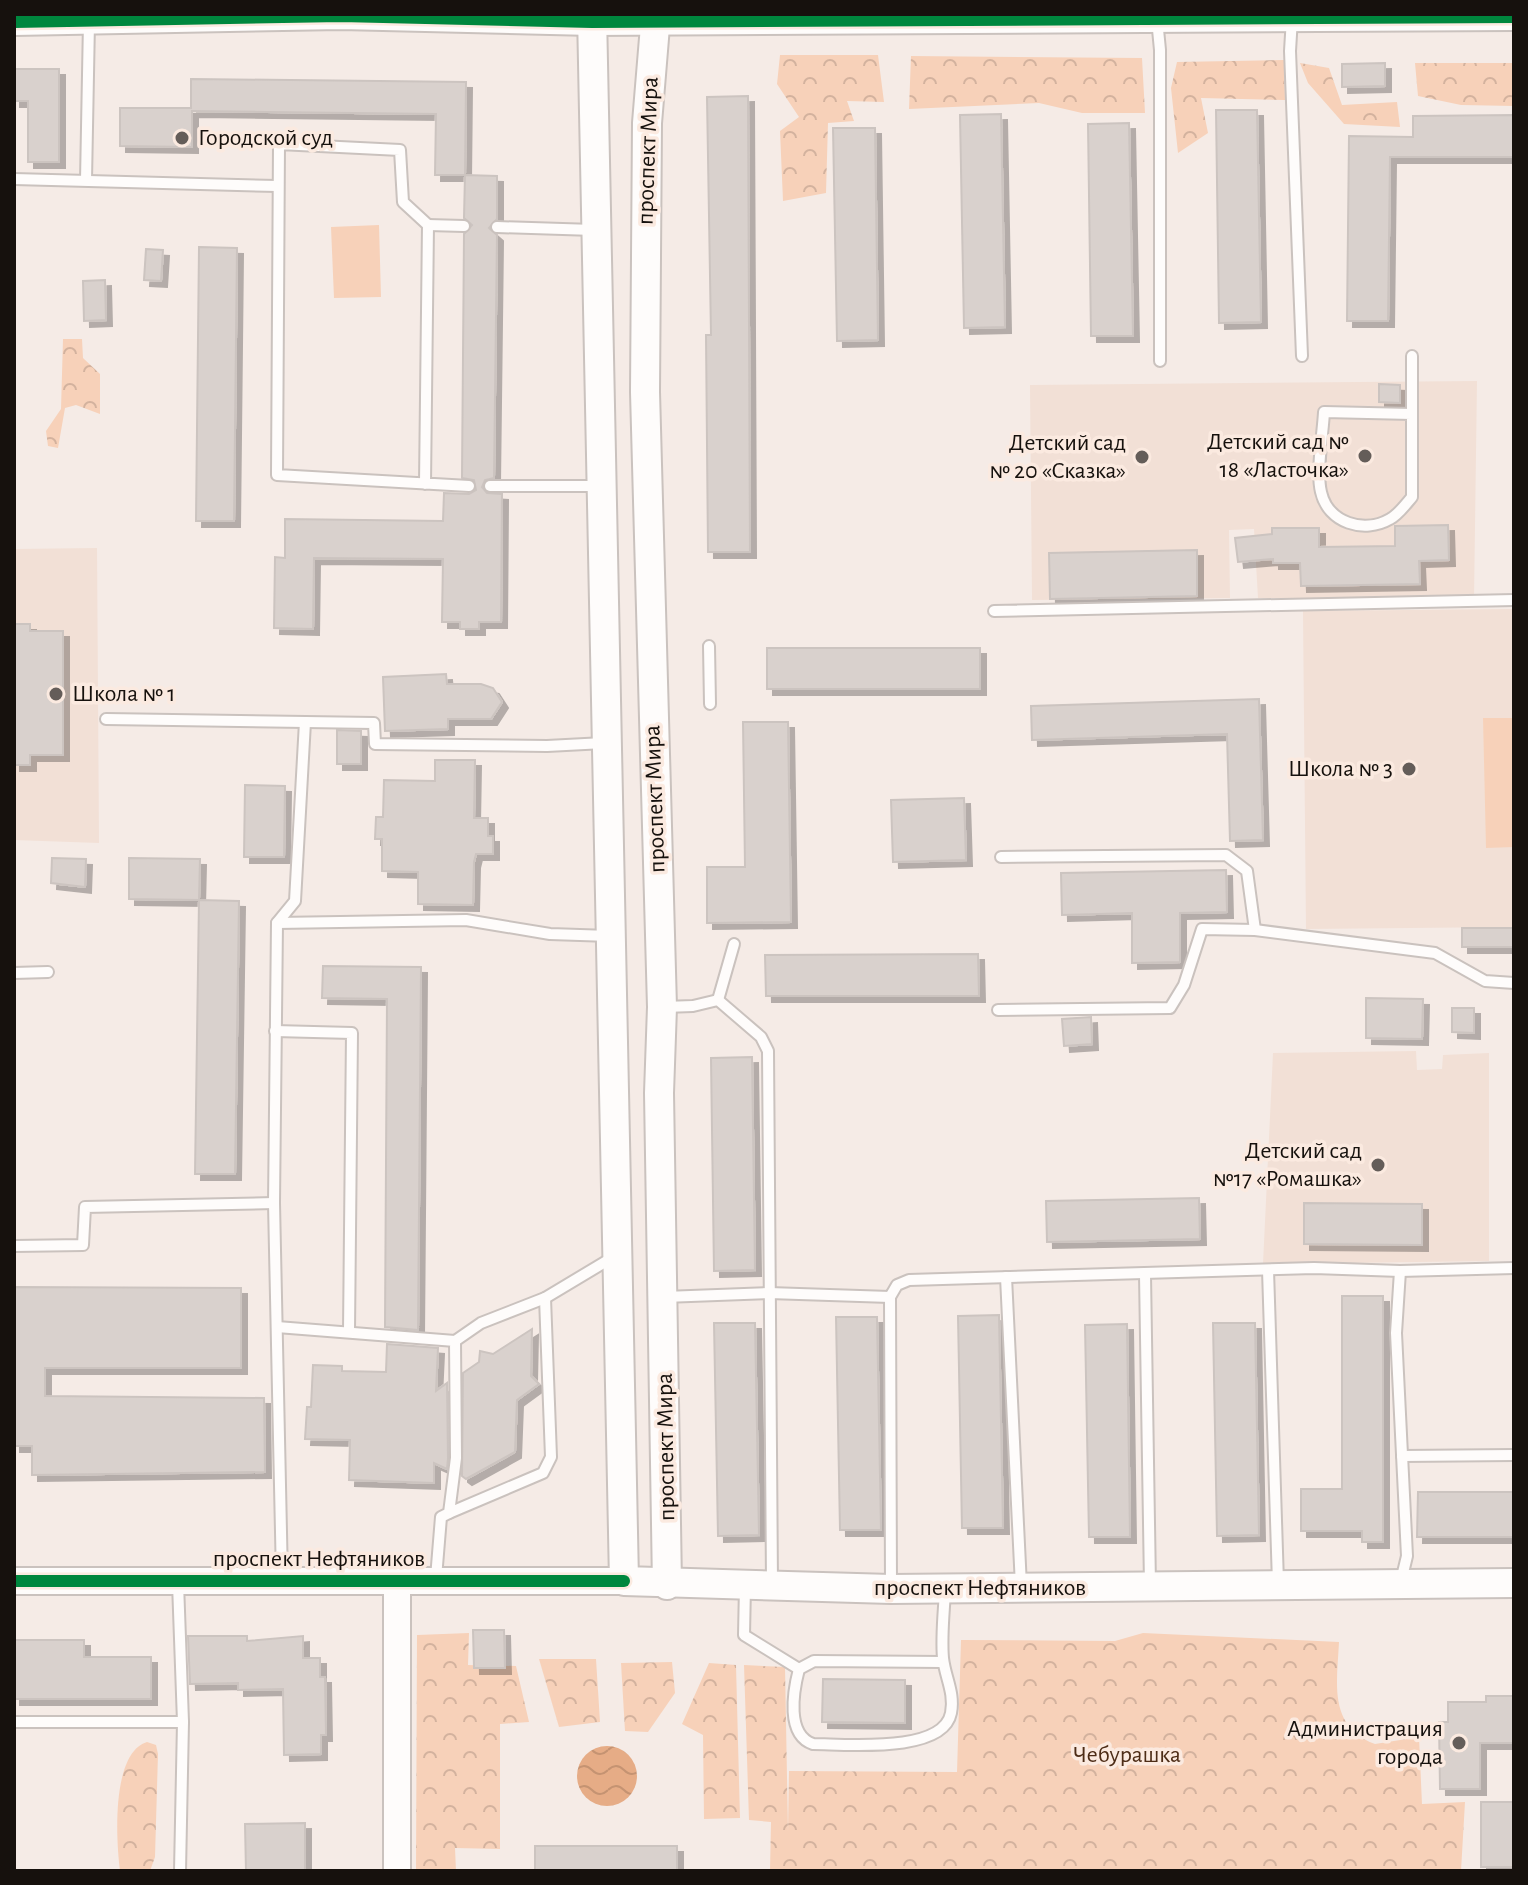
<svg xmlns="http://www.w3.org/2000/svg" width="1528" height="1885" viewBox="0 0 1528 1885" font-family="'Alegreya Sans',sans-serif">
  <defs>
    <pattern id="forest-crowns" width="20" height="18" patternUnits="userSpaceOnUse" patternTransform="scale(2)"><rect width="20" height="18" fill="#f7d1b9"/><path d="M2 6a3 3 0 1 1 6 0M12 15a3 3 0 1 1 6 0" fill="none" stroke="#d3b29e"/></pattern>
    <pattern id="water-waves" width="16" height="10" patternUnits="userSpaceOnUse" patternTransform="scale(2)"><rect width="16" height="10" fill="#e6ac86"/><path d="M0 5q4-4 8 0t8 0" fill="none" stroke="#c59372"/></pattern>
    <filter id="shadow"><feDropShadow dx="6" dy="6" stdDeviation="0" flood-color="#0004"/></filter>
  </defs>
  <rect width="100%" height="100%" fill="#f5ebe6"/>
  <g fill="#f2e0d6">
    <path d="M 1477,381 L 1474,600 L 1258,598 L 1254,529 L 1229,530 L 1230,598 L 1032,600 L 1030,385 Z"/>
    <path d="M 97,548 L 99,843 L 14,840 L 14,549 Z"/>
    <path d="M 1514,609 L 1514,927 L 1306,929 L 1303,611 Z"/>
    <path d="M 1416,1051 L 1417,1070 L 1442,1069 L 1443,1055 L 1489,1053 L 1489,1261 L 1263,1264 L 1273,1053 Z"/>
  </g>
  <g fill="#f7d1b9">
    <path d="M 379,225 L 381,297 L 334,298 L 331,227 Z"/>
    <path d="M 1483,718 L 1514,718 L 1514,847 L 1486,848 Z"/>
  </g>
  <g fill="url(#forest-crowns)">
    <path d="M 780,55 L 878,55 L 884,102 L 847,101 L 854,121 L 828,123 L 826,193 L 783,201 L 780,131 L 799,117 L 777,84 Z"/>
    <path d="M 911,56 L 1142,58 L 1145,113 L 1082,113 L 1039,103 L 909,109 Z"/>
    <path d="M 1284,60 L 1285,100 L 1201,98 L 1208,133 L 1178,153 L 1171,88 L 1177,62 Z"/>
    <path d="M 1300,63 L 1329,68 L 1342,105 L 1397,102 L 1400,127 L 1344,124 L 1308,83 Z"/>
    <path d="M 1415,63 L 1514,63 L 1514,106 L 1461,105 L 1418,96 Z"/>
    <path d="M 63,339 L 82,339 L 83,358 L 100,374 L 100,414 L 76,405 L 65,408 L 58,448 L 48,446 L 46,431 L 61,409 Z"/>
    <path d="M 469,1633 L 468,1665 L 516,1666 L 529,1722 L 500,1724 L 500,1849 L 455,1848 L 456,1871 L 416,1871 L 417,1635 Z"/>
    <path d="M 1143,1633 L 1339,1642 C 1337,1684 1328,1726 1375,1744 L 1419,1737 L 1422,1804 L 1465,1802 L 1461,1871 L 770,1871 L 771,1822 L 749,1820 L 744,1665 L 785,1667 L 788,1832 L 789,1771 L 957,1772 L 961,1640 L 1115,1641 Z"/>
    <path d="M 539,1659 L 596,1659 L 600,1722 L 559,1727 Z"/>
    <path d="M 672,1662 L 675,1693 L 648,1732 L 625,1731 L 621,1663 Z"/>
    <path d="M 709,1663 L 736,1665 L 740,1818 L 704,1819 L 703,1735 L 682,1724 Z"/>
    <path d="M 147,1742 L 156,1745 L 158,1754 L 155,1857 L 150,1871 L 120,1871 C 116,1840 111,1753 147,1742 Z"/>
  </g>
  <circle fill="url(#water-waves)" cx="607" cy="1776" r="30"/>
  <g fill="#d9d1cd" stroke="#ccc4c0" stroke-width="2" filter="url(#shadow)">
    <path d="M 1385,63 L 1385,86 L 1342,87 L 1342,64 Z"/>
    <path d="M 14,69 L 59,69 L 59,162 L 28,162 L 28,101 L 14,101 Z"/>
    <path d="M 191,79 L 466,82 L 465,175 L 435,175 L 436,114 L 192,111 L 192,147 L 120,146 L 120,108 L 191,108 Z"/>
    <path d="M 748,96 L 750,552 L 708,552 L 706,335 L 711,335 L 707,97 Z"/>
    <path d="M 1216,110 L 1257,110 L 1261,322 L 1219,323 Z"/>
    <path d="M 1001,114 L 1005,327 L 964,328 L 960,115 Z"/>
    <path d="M 1514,115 L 1514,157 L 1390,157 L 1388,321 L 1347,321 L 1349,136 L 1413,137 L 1413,116 Z"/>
    <path d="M 1129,123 L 1133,336 L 1091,336 L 1088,124 Z"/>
    <path d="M 833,128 L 875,128 L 878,340 L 837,341 Z"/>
    <path d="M 465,175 L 497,176 L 497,219 L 489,228 L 497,235 L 494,478 L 485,480 L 482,487 L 487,493 L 502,494 L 501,622 L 479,622 L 479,629 L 460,629 L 460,622 L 442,622 L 443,559 L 314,558 L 313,629 L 274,628 L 275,557 L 285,558 L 285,519 L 443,521 L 444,493 L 469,494 L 476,490 L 474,480 L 462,478 L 464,234 L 472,225 L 464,218 Z"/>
    <path d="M 199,247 L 237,248 L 234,521 L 196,521 Z"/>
    <path d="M 146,249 L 163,250 L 161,281 L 144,280 Z"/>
    <path d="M 105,280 L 106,320 L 84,321 L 83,281 Z"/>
    <path d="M 1379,384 L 1400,385 L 1400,403 L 1379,402 Z"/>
    <path d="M 1448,525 L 1449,560 L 1419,561 L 1420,584 L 1301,586 L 1300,563 L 1273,563 L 1273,559 L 1238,562 L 1235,538 L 1272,534 L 1272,528 L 1319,528 L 1319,547 L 1395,546 L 1395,526 Z"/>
    <path d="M 1197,550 L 1197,596 L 1050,599 L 1049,553 Z"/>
    <path d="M 14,624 L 30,624 L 30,631 L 63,631 L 63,755 L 30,755 L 30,765 L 14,765 Z"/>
    <rect x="767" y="648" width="213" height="41"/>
    <path d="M 446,674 L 447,684 L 481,684 L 493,688 L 502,702 L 491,719 L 448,719 L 448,729 L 385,731 L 383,677 Z"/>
    <path d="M 1259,699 L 1263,840 L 1230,841 L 1227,734 L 1032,740 L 1031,706 Z"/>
    <path d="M 743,722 L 788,722 L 791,922 L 707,923 L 707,867 L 745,867 Z"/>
    <path d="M 337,730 L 361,731 L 361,764 L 337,764 Z"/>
    <path d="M 435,760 L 475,760 L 474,818 L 488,818 L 488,836 L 493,836 L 493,854 L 476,854 L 474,862 L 473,905 L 418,904 L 418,872 L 382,871 L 382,839 L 375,839 L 376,817 L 383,817 L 384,780 L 435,781 Z"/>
    <path d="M 245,785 L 285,786 L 284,857 L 244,857 Z"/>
    <path d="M 964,798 L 966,860 L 893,862 L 891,800 Z"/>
    <path d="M 52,858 L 86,859 L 85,887 L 51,883 Z"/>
    <path d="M 129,858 L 200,859 L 199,900 L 129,899 Z"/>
    <path d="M 1226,870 L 1227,912 L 1180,913 L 1180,962 L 1132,963 L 1132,913 L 1062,915 L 1061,873 Z"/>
    <path d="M 199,900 L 239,901 L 235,1174 L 195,1174 Z"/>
    <rect x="1462" y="928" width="52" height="19"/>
    <path d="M 978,954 L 979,996 L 766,996 L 765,955 Z"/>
    <path d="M 323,966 L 421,967 L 418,1330 L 385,1327 L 387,999 L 322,998 Z"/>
    <path d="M 1366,998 L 1423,999 L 1422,1039 L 1366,1038 Z"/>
    <path d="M 1452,1008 L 1474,1008 L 1474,1033 L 1452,1032 Z"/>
    <path d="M 1091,1017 L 1092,1044 L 1064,1046 L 1062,1019 Z"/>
    <path d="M 752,1057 L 755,1270 L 714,1271 L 711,1058 Z"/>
    <path d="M 1199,1198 L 1200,1239 L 1047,1242 L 1046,1201 Z"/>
    <path d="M 1304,1203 L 1422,1204 L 1422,1245 L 1304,1244 Z"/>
    <path d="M 14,1287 L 241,1288 L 241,1368 L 45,1368 L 45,1396 L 264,1398 L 265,1472 L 32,1475 L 32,1446 L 14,1446 Z"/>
    <path d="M 1342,1296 L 1383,1296 L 1383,1542 L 1362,1542 L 1362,1531 L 1301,1531 L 1301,1489 L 1342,1489 Z"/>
    <path d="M 999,1315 L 1003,1528 L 962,1528 L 958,1316 Z"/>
    <path d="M 836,1317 L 877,1317 L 881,1530 L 840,1530 Z"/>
    <path d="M 714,1323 L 755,1323 L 759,1535 L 718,1536 Z"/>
    <path d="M 1213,1323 L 1255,1323 L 1259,1535 L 1217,1536 Z"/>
    <path d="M 1127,1324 L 1130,1537 L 1089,1537 L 1085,1325 Z"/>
    <path d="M 532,1329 L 531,1376 L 539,1384 L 517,1400 L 515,1452 L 466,1479 L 462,1476 L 463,1373 L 479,1362 L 480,1351 L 493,1354 Z"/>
    <path d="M 387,1344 L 438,1348 L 436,1391 L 447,1383 L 448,1458 L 447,1469 L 434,1463 L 434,1483 L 349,1480 L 350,1440 L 305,1439 L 307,1407 L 311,1407 L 313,1365 L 342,1366 L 342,1371 L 386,1372 Z"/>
    <path d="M 1418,1492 L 1514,1492 L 1514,1537 L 1417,1537 Z"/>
    <path d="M 473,1630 L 504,1630 L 505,1668 L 474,1668 Z"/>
    <path d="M 188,1636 L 247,1636 L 247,1641 L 303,1636 L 303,1658 L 320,1658 L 320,1677 L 325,1677 L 326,1735 L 321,1735 L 321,1754 L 284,1755 L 283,1689 L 238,1690 L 238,1683 L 190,1684 Z"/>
    <path d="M 14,1640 L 84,1640 L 84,1657 L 151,1657 L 151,1699 L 14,1699 Z"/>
    <path d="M 823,1679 L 905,1680 L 905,1723 L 822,1722 Z"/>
    <path d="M 1486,1696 L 1514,1696 L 1514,1743 L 1480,1743 L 1480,1789 L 1440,1789 L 1439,1722 L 1448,1722 L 1448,1702 L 1486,1702 Z"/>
    <rect x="1481" y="1802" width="33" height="65"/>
    <path d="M 305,1823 L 305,1871 L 246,1871 L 245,1824 Z"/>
    <rect x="535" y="1846" width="142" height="25"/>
  </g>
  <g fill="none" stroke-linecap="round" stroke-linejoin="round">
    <g stroke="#cac2be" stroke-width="14">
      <g id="service">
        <path d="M 1292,18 L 1290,51 L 1302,356"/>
        <path d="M 1157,19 L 1160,50 L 1160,361"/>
        <path d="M 14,179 L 277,186"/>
        <path d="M 86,180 L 89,22"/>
        <path d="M 428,225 L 464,226"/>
        <path d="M 497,227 L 594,230"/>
        <path d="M 1412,356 L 1412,497 C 1406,504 1398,515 1390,519 C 1364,534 1328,523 1321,492 C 1316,472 1323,433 1324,412 L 1412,414"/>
        <path d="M 425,484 L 428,225 L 403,202 L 400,150 L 279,144 L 277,475 L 469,486"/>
        <path d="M 490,486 L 600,486"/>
        <path d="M 994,611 L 1514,600"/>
        <path d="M 709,646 L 710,704"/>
        <path d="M 106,719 L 374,723 L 375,744 L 547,746 L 604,743"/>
        <path d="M 1001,857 L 1226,855 L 1247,871 L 1255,930"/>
        <path d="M 277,923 L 466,920 L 550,934 L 610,936"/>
        <path d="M 14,973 L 48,972"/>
        <path d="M 718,1000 L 734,944"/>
        <path d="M 664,1007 L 693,1006 L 718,1000 L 761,1037 L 768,1051 L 772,1583"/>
        <path d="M 998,1010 L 1170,1008 L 1184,985 L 1202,929 L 1255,930 L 1435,953 L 1485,981 L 1514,983"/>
        <path d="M 275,1031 L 352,1033 L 349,1331"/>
        <path d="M 14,1246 L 83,1245 L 85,1207 L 274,1203"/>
        <path d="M 1268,1270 L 1278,1583"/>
        <path d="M 1400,1271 L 1396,1333 L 1407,1556 L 1401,1581"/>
        <path d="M 1145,1275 L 1150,1585"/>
        <path d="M 1006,1277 L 1021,1586"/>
        <path d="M 664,1297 L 769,1293 L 890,1297 L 897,1285 L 909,1280 L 1314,1268 L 1400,1271 L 1514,1268"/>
        <path d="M 890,1297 L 891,1587"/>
        <path d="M 277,1327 L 455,1341 L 456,1458 L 449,1513 L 441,1517 L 436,1578"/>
        <path d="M 455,1341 L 481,1323 L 545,1298 L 615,1256"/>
        <path d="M 1402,1456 L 1514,1455"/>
        <path d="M 449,1513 L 543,1473 L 551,1457 L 545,1298"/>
        <path d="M 282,1579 L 274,1203 L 277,923 L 295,901 L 305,722"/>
        <path d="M 178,1583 L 183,1722 L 180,1871"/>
        <path d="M 745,1586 L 744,1635 L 799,1669"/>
        <path d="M 943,1662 L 814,1661 L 799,1669 C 793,1692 786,1735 813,1744 C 845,1744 943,1754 951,1713 C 955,1693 945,1677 943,1658 C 941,1636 944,1612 945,1590"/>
        <path d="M 14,1722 L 183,1722"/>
      </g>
    </g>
    <g stroke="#cac2be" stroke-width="30">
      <g id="tertiary">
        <path d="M 14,22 L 341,16 L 592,22 L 1514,17"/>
        <path d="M 14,1581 L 624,1581"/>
        <path d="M 397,1581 L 397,1871"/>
      </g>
    </g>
    <g stroke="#cac2be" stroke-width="32">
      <g id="secondary">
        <path d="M 592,14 L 624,1581 L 891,1589 L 1514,1583"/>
        <path d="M 656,14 L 647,123 L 645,392 L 662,1007 L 659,1093 L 667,1585"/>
      </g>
    </g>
    <use href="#service" stroke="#fefcfb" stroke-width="10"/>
    <use href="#tertiary" stroke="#fefcfb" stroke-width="26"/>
    <use href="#secondary" stroke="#fefcfb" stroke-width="28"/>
    <g stroke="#fbeae0" stroke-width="17">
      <g id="cycleway">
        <path d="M 14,22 L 341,16 L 592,22 L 1514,17"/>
        <path d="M 14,1581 L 624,1581"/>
      </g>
    </g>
    <use href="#cycleway" stroke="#00873e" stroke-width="12"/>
  </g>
  <g fill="#645d59" stroke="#fbeae0" stroke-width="3">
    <circle cx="182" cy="138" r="8"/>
    <circle cx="1365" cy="456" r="8"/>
    <circle cx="1142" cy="457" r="8"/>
    <circle cx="56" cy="694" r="8"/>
    <circle cx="1409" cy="769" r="8"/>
    <circle cx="1378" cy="1165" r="8"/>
    <circle cx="1459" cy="1743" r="8"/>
  </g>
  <g text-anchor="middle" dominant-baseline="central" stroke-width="7" stroke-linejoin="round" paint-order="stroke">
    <g font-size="24" fill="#16110d" stroke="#fbeae0" text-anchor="end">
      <text x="198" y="138" text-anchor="start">Городской суд</text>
      <text x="1349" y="442">Детский сад №<tspan x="1349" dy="28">18 «Ласточка»</tspan></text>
      <text x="1126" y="443">Детский сад<tspan x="1126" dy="28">№ 20 «Сказка»</tspan></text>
      <text x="72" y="694" text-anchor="start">Школа № 1</text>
      <text x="1393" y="769">Школа № 3</text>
      <text x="1362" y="1151">Детский сад<tspan x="1362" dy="28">№17 «Ромашка»</tspan></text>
      <text x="1443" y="1729">Администрация<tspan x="1443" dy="28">города</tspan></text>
    </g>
    <g font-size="24" fill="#16110d" stroke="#fbeae0">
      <text transform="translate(648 151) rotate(-88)">проспект Мира</text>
      <text transform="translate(655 799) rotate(-92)">проспект Мира</text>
      <text transform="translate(666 1447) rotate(-91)">проспект Мира</text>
      <text x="319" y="1559">проспект Нефтяников</text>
      <text x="980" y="1588">проспект Нефтяников</text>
    </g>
    <g font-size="24" fill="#4d2c16" stroke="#fbeae0">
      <text x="1127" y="1755">Чебурашка</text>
    </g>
  </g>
  <rect width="1528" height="1885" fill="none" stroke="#16110d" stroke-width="32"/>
</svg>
